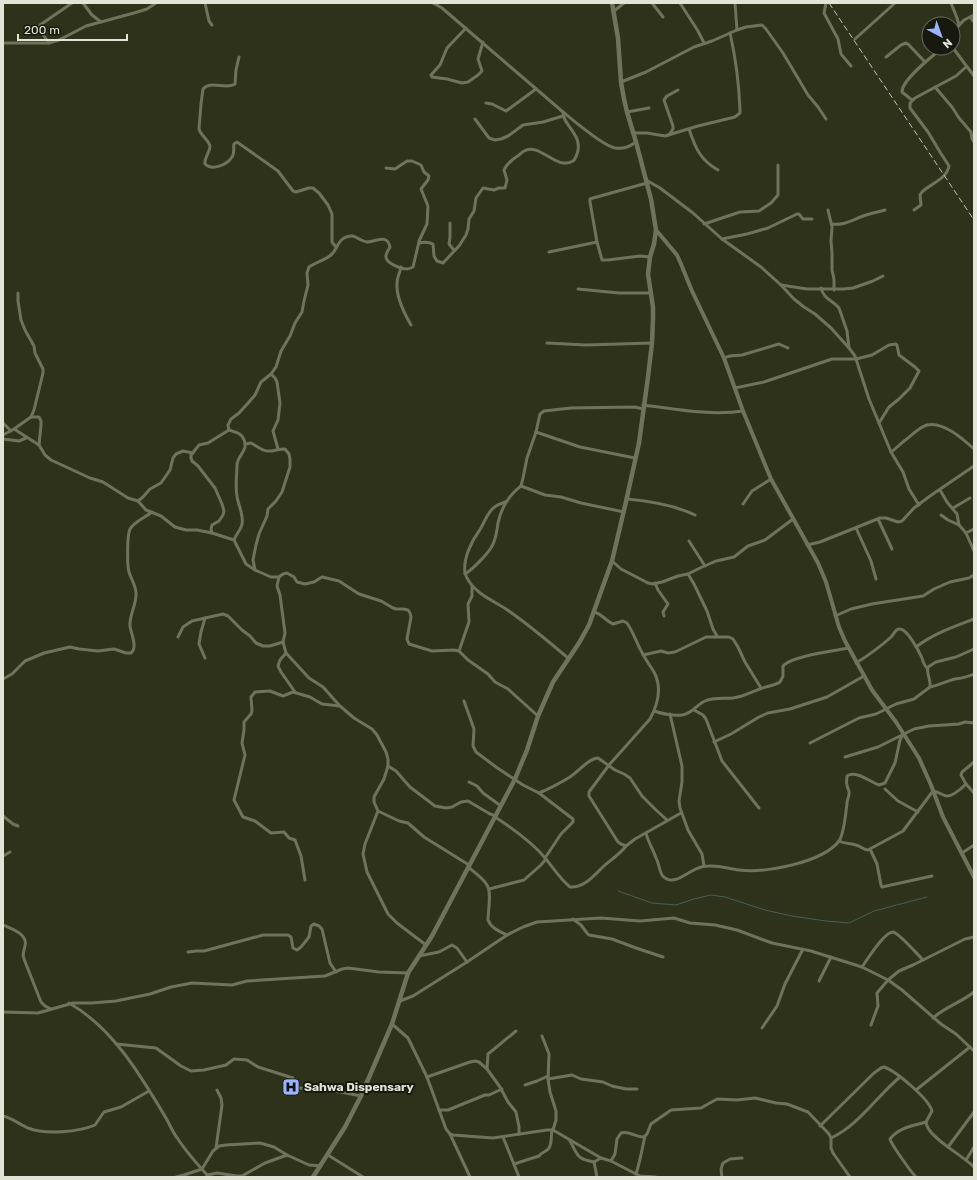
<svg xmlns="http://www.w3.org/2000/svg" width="977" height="1180" viewBox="0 0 977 1180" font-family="Rubik,sans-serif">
  <rect width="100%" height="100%" fill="#2e321a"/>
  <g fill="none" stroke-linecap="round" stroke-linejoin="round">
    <path stroke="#445f55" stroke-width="1" d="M 618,891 L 652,903 L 676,905 L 694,899 L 711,895 L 725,897 L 765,910 L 792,916 L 826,921 L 849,923 L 874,911 L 927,897"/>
    <g stroke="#6e7359" stroke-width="3">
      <path d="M 83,3 L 92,15 L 101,22"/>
      <path d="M 205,3 L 209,21 L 212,25"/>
      <path d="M 433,3 L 442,8 L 563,112 C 574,121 603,146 615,148 C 624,149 629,147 636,142"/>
      <path d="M 652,3 L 663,17"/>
      <path d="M 680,3 L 698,31 L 704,43"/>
      <path d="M 735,3 L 737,30"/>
      <path d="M 826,3 L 824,13 L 838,39 L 841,54 L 851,66"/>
      <path d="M 951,3 L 957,18 L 959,25"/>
      <path d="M 614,11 L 624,3"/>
      <path d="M 970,17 L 974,22"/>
      <path d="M 466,28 L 447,48 L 440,65 L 431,75 L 432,77 L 447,79 L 462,83 L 468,82 L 478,75 L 482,71 L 478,59 L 483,42"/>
      <path d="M 953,32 L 964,20 L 974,15"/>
      <path d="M 855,39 L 895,3"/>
      <path d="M 3,43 L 49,43 L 59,40 L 86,26 L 134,13 L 147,9 L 156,3"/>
      <path d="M 49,43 L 39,29 L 40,25 L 72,3"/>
      <path d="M 953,48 L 974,76"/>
      <path d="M 239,57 L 236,70 L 235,84 C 226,90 210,80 203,89 L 201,104 L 199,129 C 201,136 208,139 210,146 C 210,153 204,157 205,164 C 212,171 227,165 232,157 C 235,153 233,148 234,144 L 237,142 L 278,171 L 293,191 L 296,192 L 309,188 L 313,188 L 319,193 L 328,205 L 332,214 L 332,242 L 336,247"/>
      <path d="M 886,57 L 901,45 L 906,43 L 909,45 L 925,62"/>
      <path d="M 621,82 L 646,72 L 694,47 L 712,41 L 737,30 L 746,27 L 762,25 L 766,29 L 783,53 L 808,95 L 818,107 L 826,119"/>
      <path d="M 935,87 L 952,107 L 959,118 L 971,132 L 972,139 L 974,142"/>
      <path d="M 912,100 L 902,92 C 901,80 933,56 942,48"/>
      <path d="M 486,103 L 492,104 L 506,111 L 536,89"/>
      <path d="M 627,112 L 649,108"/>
      <path d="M 475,119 L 489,138 L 495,140 L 501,139 L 508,136 L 523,125 L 543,122 L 563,116"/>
      <path d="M 689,129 C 695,147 700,160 718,170"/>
      <path d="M 633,133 L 647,133 L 665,136 L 698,126 L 735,117 L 740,113 L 740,110 C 739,84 736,59 730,33"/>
      <path d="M 669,135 L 673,129 L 673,126 L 664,100 L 667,96 L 678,90"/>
      <path d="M 386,168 L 395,169 L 407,161 L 412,161 L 421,165 L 424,172 L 429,176 L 428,180 L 421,189 L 428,206 L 427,224 L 419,241 L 419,243"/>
      <path d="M 646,180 L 660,188 L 693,213 L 722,239 L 761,267 L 781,285 L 794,299 L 804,307 L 815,314 L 831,328 L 849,348 L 855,356 L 869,399 L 891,452 L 903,472 L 909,489 L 919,505"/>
      <path d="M 647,183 L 593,198 L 590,199 L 590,202 L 597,242 L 602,260 L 608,260 L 640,256 L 650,257"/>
      <path d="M 828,210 L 832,227 L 831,241 L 832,253 L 832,270 L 834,279 L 834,290"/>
      <path d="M 914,210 L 921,205 L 920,195 L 922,192 C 930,184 947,179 949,166 L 940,152 L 928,132 L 910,108 L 910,103 L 915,98 L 956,76 L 966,67"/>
      <path d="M 450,223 L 450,237 L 449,244 L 453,249 L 455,250"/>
      <path d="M 704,224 L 740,212 L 759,211 L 771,203 L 778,195 L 778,165"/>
      <path d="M 832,224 C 844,226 854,219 866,215 C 872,213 878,212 885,210"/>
      <path d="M 722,239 L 747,234 L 768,228 L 797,214 L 799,214 L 803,219 L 812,219"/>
      <path d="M 549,252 L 597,242"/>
      <path d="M 401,267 C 400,273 397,277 397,283 C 396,297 404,313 411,325"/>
      <path d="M 781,285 L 807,289 L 844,289 L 853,288 L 873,281 L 883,276"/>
      <path d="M 821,288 C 824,300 833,300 839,308 L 847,331 L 849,348"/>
      <path d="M 578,289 L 619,293 L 650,293"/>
      <path d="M 547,343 L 586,345 L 652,343"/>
      <path d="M 724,358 C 730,355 735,356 742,355 L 779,344 L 788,348"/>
      <path d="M 271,374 L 275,378 L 277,382 L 280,403 L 278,420 L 273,431 L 278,449"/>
      <path d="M 735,388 L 764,382 L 832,359 L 856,359 L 872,355 L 889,345 L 896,344 L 897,345 L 899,355 L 915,367 L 919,371 L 910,388 L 899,399 L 889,407 L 879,423"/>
      <path d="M 643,405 C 675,409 711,416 743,411"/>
      <path d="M 31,417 L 39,417 L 41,421 L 41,425 L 39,445"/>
      <path d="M 3,423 L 11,431"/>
      <path d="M 14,429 L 39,445 L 45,455 L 51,460 L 90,478 L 103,482 L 128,498 L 138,501 L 146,510 L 161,516 L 175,527 L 186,530 L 197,530 L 212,533"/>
      <path d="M 229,430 L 208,443 L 199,445 L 191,455 L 191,458 L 192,461 L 198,466 L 215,488 L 222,504 L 224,511 L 223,515 L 219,521 L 212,525 L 211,529 L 212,533 L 234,540"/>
      <path d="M 536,432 L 580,447 L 635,458"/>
      <path d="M 3,435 L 14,429 L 31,417 L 34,410 L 43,373 L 43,369 L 35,353 L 34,346 L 25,330 L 21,320 L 18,301 L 18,293"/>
      <path d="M 3,439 L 19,441 L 26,438"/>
      <path d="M 245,444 L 251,443 C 258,447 263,452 272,451 C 277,450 280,449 285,449 L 289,454 L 290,459 L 290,467 L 282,492 L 276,501 L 268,509 L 267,516 L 259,534 L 256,545 L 253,560 L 255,570"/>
      <path d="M 891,452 C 897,448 902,442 908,438 C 914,433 920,427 927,425 C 943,421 963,439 974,449"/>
      <path d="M 521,486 L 523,478 L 527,458 L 536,432 L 540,414 L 544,411 L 571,408 L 635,407 L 643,409"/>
      <path d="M 940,490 L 947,502 L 957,514 L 959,525 L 966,533 L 974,551"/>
      <path d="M 627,499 C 650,501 674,505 695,515"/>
      <path d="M 138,501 L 143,497 L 150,489 L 161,483 L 170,470 L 173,458 L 176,454 L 183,451 L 193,453"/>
      <path d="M 507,501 C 504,503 499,504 496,506 C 487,511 485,523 479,531 C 471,542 463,559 465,573 C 467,581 474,588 480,593 C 488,599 497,603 506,609 C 528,624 548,641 568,658"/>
      <path d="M 743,504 L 752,491 L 771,479"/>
      <path d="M 953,508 L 970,498"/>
      <path d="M 941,515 L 948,520 L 959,525"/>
      <path d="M 878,519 L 892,549"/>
      <path d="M 856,528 L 871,561 L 876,579"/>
      <path d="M 966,533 L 974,529"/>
      <path d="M 689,541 L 705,566"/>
      <path d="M 807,545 L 820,542 L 880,518 L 886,518 L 898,522 L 902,521 L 914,508 L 930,496 L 974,466"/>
      <path d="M 612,561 L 621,569 L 648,583 L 653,584 L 662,582 L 678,576 L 688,574 L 700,568 L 716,561 L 734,557 L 748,546 L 765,540 L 793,519"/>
      <path d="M 465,574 C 473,569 490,552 493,544 C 496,538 497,531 498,523 C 501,509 509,495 521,486 L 545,495 L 561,497 L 581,503 L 624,512"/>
      <path d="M 688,574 L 694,584 L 707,611 L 713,629 L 717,636"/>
      <path d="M 279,577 L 277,586 L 280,595 L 285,633 L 283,642 L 286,653 L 309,678 L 323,687 L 339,705"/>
      <path d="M 655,583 L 658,590 L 668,604 L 663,612 L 664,616"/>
      <path d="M 594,612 C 602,614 606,621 613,624 L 623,621 L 627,623 C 634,633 637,645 644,656 C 647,662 652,668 655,674 C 662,689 657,706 650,719 L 609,765 L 589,792 L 589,796 L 618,842 L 621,844 L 626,846 L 635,839 L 681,813"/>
      <path d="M 835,616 L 851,609 L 872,604 L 923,596 L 934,589 L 950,582 L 969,578 L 974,575"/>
      <path d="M 205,618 L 201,632 L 199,644 L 205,658"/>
      <path d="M 178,637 L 183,627 L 192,621 L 223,614 L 228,616 L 242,630 L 250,636 L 256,643 L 263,646 L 270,646 L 283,642"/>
      <path d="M 916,647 C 933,634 953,627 974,619"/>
      <path d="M 459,651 L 469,622 L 468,604 L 472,596 L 472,586"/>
      <path d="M 286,653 L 280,660 L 278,666 L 281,672 L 295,692"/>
      <path d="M 643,655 L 661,651 L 668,653 L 675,652 L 706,637 L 729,637 L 733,639 L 738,647 L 745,662 L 761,688"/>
      <path d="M 856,663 C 869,655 880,647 891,637 C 894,634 895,629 900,629 C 907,629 919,651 922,658 C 923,662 924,665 927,668"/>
      <path d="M 3,679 L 12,674 L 25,661 L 44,653 L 70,647 L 79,649 L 98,651 L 114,649 L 126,653 L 131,653 C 138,647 131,634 130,626 C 129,615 137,604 136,593 C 136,586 131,579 129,572 C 127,565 127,535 130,529 C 134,522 146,517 152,512"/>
      <path d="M 930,687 C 939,685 947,681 955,679 C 962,678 968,677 974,674"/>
      <path d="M 464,701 L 474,729 L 473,746 L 476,752 L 496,767 L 523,785 L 539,793 L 573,819 L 573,822 L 561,834 L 545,858"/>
      <path d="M 694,710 L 703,715 L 706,719 L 722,761 L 759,808"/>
      <path d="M 654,711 C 663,714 672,716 682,715 C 692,714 696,705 705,701 C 714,697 724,699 733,698 C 743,697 751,692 760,689 C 766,686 774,686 780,682 L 783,676 L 783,666 C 791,656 834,651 849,648"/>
      <path d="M 670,714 L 682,766 L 682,782 L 679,801 L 680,808 L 688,830 L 702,854 L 704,866"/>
      <path d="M 538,716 L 508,689 L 495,682 L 488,674 L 468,660 L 459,651 L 454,650 L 432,651 L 409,644 L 407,639 L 411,617 L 410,613 L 408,610 L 403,609 L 396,609 L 393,608 L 381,601 L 359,594 L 339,581 L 322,577 L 314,582 L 305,584 L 297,582 L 294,577 L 287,573 L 283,574 L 279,577 L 271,577 L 255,570 L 246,564 L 234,540 C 236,534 241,530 242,524 C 244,515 238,505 237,496 C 235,486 237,475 237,465 C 237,456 249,450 244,440 C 242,433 235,432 229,430 L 228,425 L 231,419 L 239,413 L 249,402 L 255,395 L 261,382 L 271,374 L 276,367 L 281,351 L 290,336 L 295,323 L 302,312 L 304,301 L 308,285 L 307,273 L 309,267 C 316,262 325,260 331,255 C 337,250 337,242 344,238 C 355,232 358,241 367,242 C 376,242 387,233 390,247 C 389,249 386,253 386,256 C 385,263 401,269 407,269 C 409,269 411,268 413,267 L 418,246 L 419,243 C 424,242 429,242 433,244 L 434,256 L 437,261 L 443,263 L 459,246 L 466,235 L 468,229 L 469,219 L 474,211 L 476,198 L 483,188 L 494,190 L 499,188 L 505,188 L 507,180 L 504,170 C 507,163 513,159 519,155 C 520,154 522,152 524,151 C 540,142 556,171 573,161 C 575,160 576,156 577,154 C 584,135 562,125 563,112"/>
      <path d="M 714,742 L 731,734 L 759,717 L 768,713 L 790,709 L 827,697 L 864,676"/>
      <path d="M 810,743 L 859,718 L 876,714 L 896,704 L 914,699 L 930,687 C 931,680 926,673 928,667 L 936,662 L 956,657 L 974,649"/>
      <path d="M 845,757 L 878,747 L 914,729 L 929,726 L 959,724 L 965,722 L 974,723"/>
      <path d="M 388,766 L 396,771 L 410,787 L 435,806 L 446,808 L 452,807 L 461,802 L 468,801 L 490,814 L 496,816"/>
      <path d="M 469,782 L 477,786 L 483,793 L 501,806"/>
      <path d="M 966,784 L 961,775 L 962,772 L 974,762"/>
      <path d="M 885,789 L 898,801 L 918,812"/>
      <path d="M 539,793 C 549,789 560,783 570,777 C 578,772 589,758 598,758 L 615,770 L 624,774 L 630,778 L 642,796 L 656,810 L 667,820"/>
      <path d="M 378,811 L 365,844 L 363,854 L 367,872 L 388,914 L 397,923 L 426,945"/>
      <path d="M 3,816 L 13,824 L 18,826"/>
      <path d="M 495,817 C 512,828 533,843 546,859 C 554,869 560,879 570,887 C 585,888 595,874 605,865 C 612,859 620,854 626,846"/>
      <path d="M 646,833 C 648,842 653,849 656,858 C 659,863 659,870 662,875 C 664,877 664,878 667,879 C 675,883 684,875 692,871 C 697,868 703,866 709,866 C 719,865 729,869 739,870 C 765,873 822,863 839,841 C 844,834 846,812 847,803 C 847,800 849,797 849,794 C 850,791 847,788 847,785 C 846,783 847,779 847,776 C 857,770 870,782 879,785 L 885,783 L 895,763 L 900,740 L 903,734"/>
      <path d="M 839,841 C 845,844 850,843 856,845 C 861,846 863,850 868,850 L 903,831 L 933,791 C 939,792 942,795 946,796 C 953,797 962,788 966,784 L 974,793"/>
      <path d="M 870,849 L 877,864 L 881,885 L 882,887 L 932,876"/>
      <path d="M 962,853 L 974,845"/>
      <path d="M 3,856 L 10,852"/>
      <path d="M 468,867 C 474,872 483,878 487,885 C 492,892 488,911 488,920 C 491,928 499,931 507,935"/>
      <path d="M 305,880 L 301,856 L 295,840 L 289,838 L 284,832 L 271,833 L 255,821 L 243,817 L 234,800 L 245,755 L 242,743 L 244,730 L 244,722 L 251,714 L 252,711 L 251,697 L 255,692 L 270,691 L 283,696 L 293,692 L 310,697 L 322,704 L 340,706 L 354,718 L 372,729 L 377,735 L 386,752 L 388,759 L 388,766 L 384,779 L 374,797 L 374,802 L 378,811 L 399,821 L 408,823 L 424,837 L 469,865"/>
      <path d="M 489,889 L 524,880 L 541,865 L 546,859"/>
      <path d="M 573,919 L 581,925 L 587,933 L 589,935 L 612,939 L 636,948 L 663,957"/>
      <path d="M 3,925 C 12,929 28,934 25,946 C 24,951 22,954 24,959 L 41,1002 L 45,1006 L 51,1009"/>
      <path d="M 188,952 L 196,951 L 204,951 L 263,935 L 288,935 L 291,937 L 293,948 L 297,950 L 301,947 L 309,937 L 311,926 L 314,924 L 319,926 L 322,929 L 330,963 L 336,972"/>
      <path d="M 419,956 L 439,952 L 452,945 L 457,948 L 467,962"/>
      <path d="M 862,967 C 867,960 884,932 893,932 C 899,933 918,955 923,960"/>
      <path d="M 819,981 L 831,957"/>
      <path d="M 400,1001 L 413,996 L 467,962 L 507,935 L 523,927 L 537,922 L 601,918 L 640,921 L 674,918 L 690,923 L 715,925 L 737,930 L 772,943 L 811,951 L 862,967 L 888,980 L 902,990 L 941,1024 L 956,1034 L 974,1051"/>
      <path d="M 69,1003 C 113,1028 141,1076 166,1118 C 170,1125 173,1133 178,1139 C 187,1153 198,1165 209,1177"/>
      <path d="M 3,1012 L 38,1013 L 73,1003 L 92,1003 L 116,1001 L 150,994 L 171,987 L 192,983 L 232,985 L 247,981 L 325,976 L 342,969 L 348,968 L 379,972 L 408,973"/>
      <path d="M 933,1018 C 945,1007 962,1002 974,992"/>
      <path d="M 392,1024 L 408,1038 L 427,1077 L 446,1129 L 450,1134 L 453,1135 L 493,1138 L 547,1130 L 553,1130 L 601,1158 L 611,1161 L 636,1174 L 640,1176 L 656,1177"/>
      <path d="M 871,1025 L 878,1006 L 877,993 L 888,980 L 899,971 L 913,965 L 965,939 L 974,937"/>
      <path d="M 762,1028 L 777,1006 L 785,984 L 803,949"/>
      <path d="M 542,1036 L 549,1054 L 548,1079 L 550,1092 L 556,1111 L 556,1120 L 553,1130"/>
      <path d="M 116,1044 L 156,1048 L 181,1066 L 191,1071 L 204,1070 L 226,1065 L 234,1059 L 247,1060 L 258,1067 L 293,1078"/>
      <path d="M 487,1069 L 488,1054 L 516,1031"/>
      <path d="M 427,1077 L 470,1062 L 475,1061 L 479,1062 L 487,1069 L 500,1087 L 508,1102 L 516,1112 L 519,1127 L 519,1134"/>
      <path d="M 548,1079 L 572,1075 L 581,1079 L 603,1082 L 612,1086 L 626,1089 L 637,1089"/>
      <path d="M 525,1085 L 537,1081 L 548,1076"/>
      <path d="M 300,1088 L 341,1092 L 361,1096"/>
      <path d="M 916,1090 L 970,1047"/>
      <path d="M 439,1110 L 448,1110 L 485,1095 L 489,1095 L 502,1089"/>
      <path d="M 3,1116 C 12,1118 19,1124 28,1128 C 45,1135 79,1132 95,1125 L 104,1112 L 121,1107 L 149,1091"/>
      <path d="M 820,1126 L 874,1073 L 881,1068 L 884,1067 C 896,1071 929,1099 932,1111 L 926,1122 C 926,1124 927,1126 928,1128 C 936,1142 962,1155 974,1167"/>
      <path d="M 450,1134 L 470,1177"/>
      <path d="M 503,1137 L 519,1177"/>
      <path d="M 831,1138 C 859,1125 877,1096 900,1077"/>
      <path d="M 570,1141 C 578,1155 576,1159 594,1162"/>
      <path d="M 948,1147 L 974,1112"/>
      <path d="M 216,1148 L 222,1105 L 221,1098 L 217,1090"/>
      <path d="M 328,1155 L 363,1177"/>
      <path d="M 966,1160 L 974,1147"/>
      <path d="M 611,1161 L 615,1154 L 617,1139 L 621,1133 C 629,1130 636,1138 644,1137 L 647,1134 L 651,1124 L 671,1110 L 701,1108 L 717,1099 L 737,1100 L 755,1098 L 776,1103 L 787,1104 L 808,1112 L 829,1134 L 831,1138 L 831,1148 L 833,1153 L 850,1177"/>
      <path d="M 514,1164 L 539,1156 C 541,1152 547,1152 549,1148 C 552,1144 551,1135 552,1130"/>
      <path d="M 636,1174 C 640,1162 642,1149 645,1136"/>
      <path d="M 207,1175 L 217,1173 L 237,1176 L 242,1176 L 265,1163 L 287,1155"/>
      <path d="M 176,1177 L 184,1175 L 202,1169 L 213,1151 L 219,1146 L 226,1145 L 260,1143 L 274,1147 L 287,1155 L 309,1165 L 321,1166"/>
      <path d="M 597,1177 L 594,1162 L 601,1158"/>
      <path d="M 722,1177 L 721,1169 L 723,1163 L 730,1159 L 742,1158"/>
      <path d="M 916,1177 C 911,1172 891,1144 890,1139 C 899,1127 913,1126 926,1122"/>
    </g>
    <path stroke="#6e7359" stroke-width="4" d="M 656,230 L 677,255 L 681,264 L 692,291 L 724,358 L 743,411 L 771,479 L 818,563 L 826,582 L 839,627 L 845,641 L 872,690 L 896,722 L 919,758 L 931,785 L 943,817 L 974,877"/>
    <path stroke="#6e7359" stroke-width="4.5" d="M 313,1177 L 345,1127 L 361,1096 L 392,1024 L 408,973 L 432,936 L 515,779 L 527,750 L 538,716 L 553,682 L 579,643 L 589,625 L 612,561 L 625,506 L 639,443 L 648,377 L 652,343 L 653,319 L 653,307 L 648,274 L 650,257 L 654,244 L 656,230 L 651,199 L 636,142 L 627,112 L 624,99 L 621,82 L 618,38 L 612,3"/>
    <path stroke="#c1c4b3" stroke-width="1" stroke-dasharray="6 3" stroke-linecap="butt" d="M 829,3 L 974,220"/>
  </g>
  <defs>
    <g id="hospital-square" transform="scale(0.9)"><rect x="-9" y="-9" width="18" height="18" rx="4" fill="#9ab5fd" stroke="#17190f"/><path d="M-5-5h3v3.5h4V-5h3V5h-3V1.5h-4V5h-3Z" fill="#111"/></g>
  </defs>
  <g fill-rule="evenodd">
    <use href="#hospital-square" x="291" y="1087"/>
  </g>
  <g text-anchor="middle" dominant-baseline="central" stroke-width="4" stroke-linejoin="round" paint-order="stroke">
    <g font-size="12" font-weight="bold" fill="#e2e5d6" stroke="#17190f" text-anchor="start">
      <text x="304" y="1087">Sahwa Dispensary</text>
    </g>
  </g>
  <rect width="977" height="1180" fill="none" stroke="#e2e5d6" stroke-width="8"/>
  <g transform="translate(941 36) rotate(139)"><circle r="19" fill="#17190f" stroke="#686b5f"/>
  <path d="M0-3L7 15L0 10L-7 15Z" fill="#9ab5fd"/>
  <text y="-6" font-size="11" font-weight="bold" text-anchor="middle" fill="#e2e5d6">N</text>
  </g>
  <path d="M18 34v6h109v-6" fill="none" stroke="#e2e5d6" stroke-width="2"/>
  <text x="24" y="34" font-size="12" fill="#e2e5d6" stroke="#17190f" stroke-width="3" paint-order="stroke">200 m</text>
</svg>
